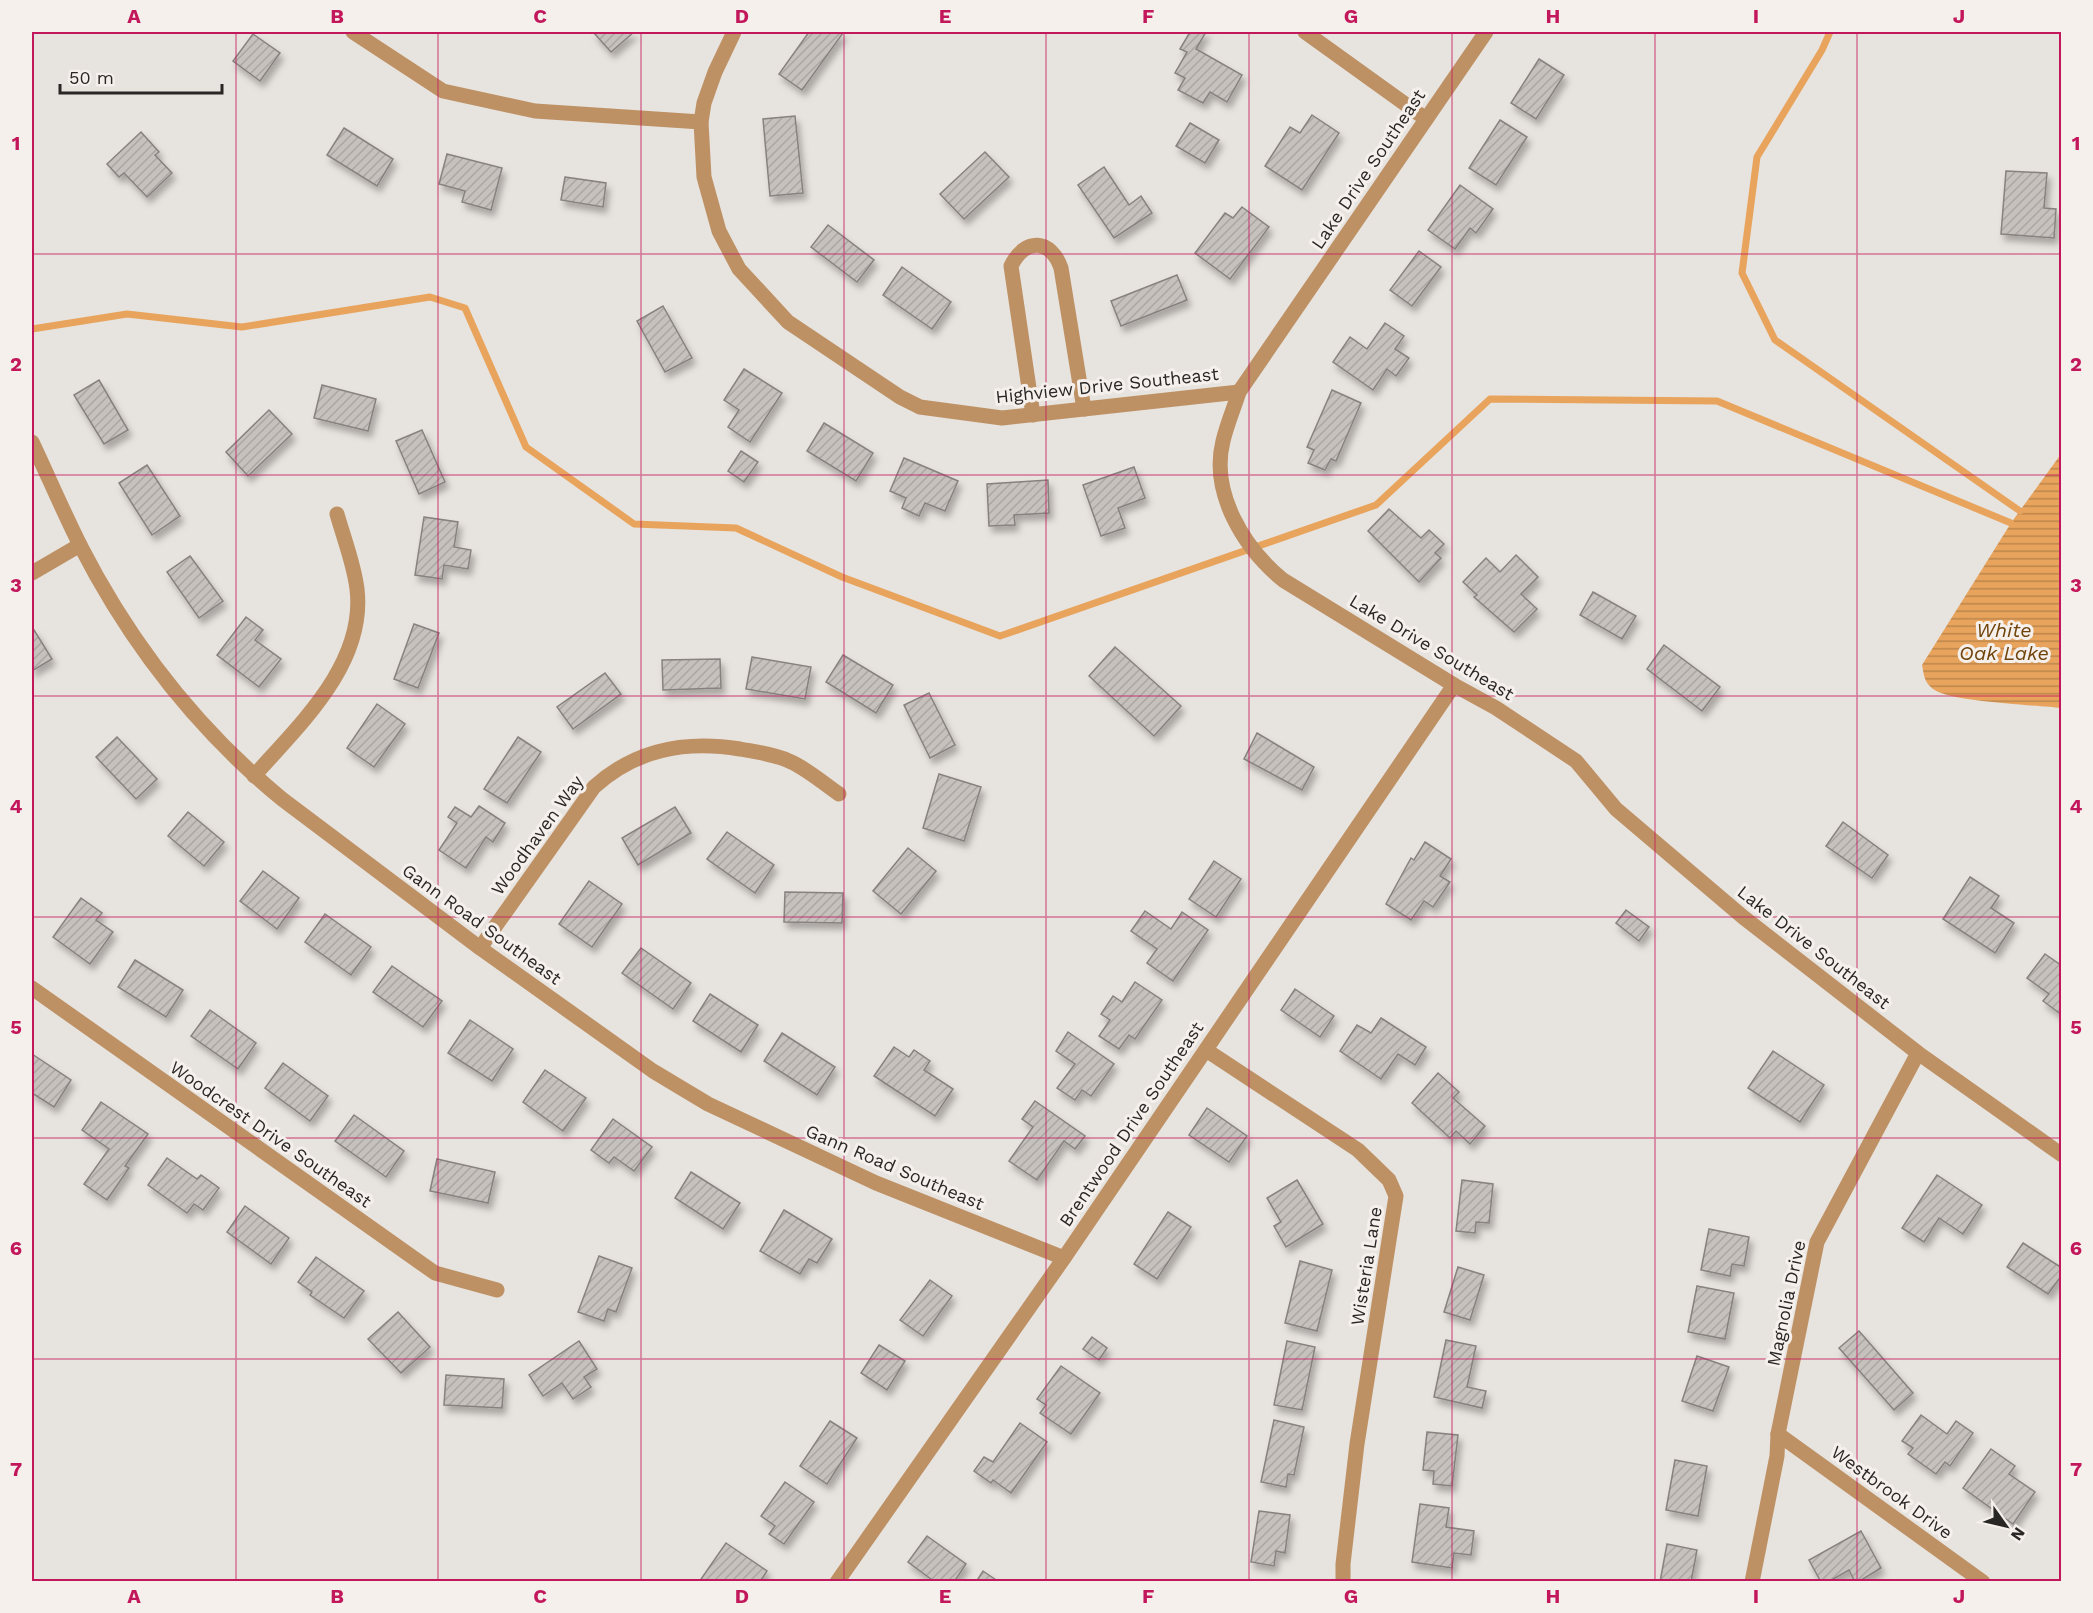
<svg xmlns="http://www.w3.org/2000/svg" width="2093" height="1613" viewBox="0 0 2093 1613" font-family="'Work Sans',sans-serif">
  <defs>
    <pattern id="water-rules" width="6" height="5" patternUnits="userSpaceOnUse" patternTransform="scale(1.5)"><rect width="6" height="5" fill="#e8a45d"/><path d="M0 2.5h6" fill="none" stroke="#bc864d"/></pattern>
    <pattern id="building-hatch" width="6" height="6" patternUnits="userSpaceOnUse" patternTransform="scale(1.5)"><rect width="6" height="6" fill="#c6c1bd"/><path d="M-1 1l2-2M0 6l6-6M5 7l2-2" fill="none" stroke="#aaa6a2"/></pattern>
    <filter id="shadow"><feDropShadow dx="3.5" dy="6" stdDeviation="3" flood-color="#0004"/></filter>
  </defs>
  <rect width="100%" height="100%" fill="#e7e3de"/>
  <path fill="url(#water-rules)" d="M 2061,454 L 2061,708 C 2036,705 1950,702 1933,689 C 1924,682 1924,675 1922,665 L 2011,523 Z"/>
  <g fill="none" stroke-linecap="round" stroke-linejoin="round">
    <g stroke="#e8a45d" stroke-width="7">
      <path d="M 1830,32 L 1822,50 L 1757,157 L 1742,273 L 1775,340 L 2020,511"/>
      <path d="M 32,329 L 127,314 L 242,327 L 430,297 L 465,308 L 526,447 L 634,524 L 736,528 L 842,577 L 1000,636 L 1376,505 L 1490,399 L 1717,401 L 2011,523"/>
    </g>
  </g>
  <g fill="url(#building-hatch)" stroke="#87827f" stroke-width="1.5" filter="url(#shadow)">
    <path d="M 593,32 L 634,32 L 611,52 Z"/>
    <path d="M 809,32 L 843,33 L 802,90 L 779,74 Z"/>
    <path d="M 1190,32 L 1206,32 L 1196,49 L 1242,75 L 1227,102 L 1210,92 L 1203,103 L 1178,90 L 1185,78 L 1175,73 L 1187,52 L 1180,49 Z"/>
    <path d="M 253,34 L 280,53 L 260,81 L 233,61 Z"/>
    <path d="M 1539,59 L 1564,75 L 1536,119 L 1511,103 Z"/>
    <path d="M 1312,115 L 1339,133 L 1302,190 L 1265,166 L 1290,127 L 1300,133 Z"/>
    <path d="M 795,116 L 803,193 L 770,196 L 763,119 Z"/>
    <path d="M 1500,120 L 1527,137 L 1496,185 L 1469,168 Z"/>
    <path d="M 1190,123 L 1219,140 L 1205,163 L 1176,146 Z"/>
    <path d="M 344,128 L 393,159 L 377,186 L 327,155 Z"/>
    <path d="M 141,132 L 159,152 L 155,155 L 172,173 L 147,197 L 124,173 L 119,177 L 107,164 Z"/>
    <path d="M 985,152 L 1009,177 L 964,219 L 940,194 Z"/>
    <path d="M 447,154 L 502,168 L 491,210 L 462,202 L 465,191 L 439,184 Z"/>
    <path d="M 1104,167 L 1129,205 L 1141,196 L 1152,213 L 1114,238 L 1078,185 Z"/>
    <path d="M 2006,171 L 2047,173 L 2044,208 L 2056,209 L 2054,238 L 2001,234 Z"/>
    <path d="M 565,177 L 606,183 L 603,207 L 561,200 Z"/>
    <path d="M 1460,185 L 1493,209 L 1476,233 L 1470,228 L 1455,249 L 1428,230 Z"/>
    <path d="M 1242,207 L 1269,227 L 1230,279 L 1195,253 L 1225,213 L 1233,218 Z"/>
    <path d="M 828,225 L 874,260 L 857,282 L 811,247 Z"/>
    <path d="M 1419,251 L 1441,267 L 1412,306 L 1390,290 Z"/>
    <path d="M 902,267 L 951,302 L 932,329 L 883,295 Z"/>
    <path d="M 1177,275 L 1187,300 L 1121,326 L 1111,301 Z"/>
    <path d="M 663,306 L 692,358 L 665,372 L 637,321 Z"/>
    <path d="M 1385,323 L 1404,336 L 1395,349 L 1409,358 L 1396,376 L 1387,369 L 1373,390 L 1333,362 L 1350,337 L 1367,349 Z"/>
    <path d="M 744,369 L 782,393 L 750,442 L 728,427 L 739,410 L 724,400 Z"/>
    <path d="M 99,380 L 128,430 L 104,444 L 74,395 Z"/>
    <path d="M 322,385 L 376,399 L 368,431 L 314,418 Z"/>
    <path d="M 1332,390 L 1361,403 L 1336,461 L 1331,459 L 1325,470 L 1308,463 L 1314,450 L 1307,447 Z"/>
    <path d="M 269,410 L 292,434 L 248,476 L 226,452 Z"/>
    <path d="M 824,423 L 873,453 L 856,481 L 807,451 Z"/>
    <path d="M 422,430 L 445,482 L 419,494 L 396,441 Z"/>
    <path d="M 741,451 L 758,462 L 744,482 L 728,471 Z"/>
    <path d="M 904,458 L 958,481 L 945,511 L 925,503 L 919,516 L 902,508 L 906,498 L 890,491 Z"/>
    <path d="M 147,465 L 180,516 L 152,535 L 119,483 Z"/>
    <path d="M 1134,467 L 1145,498 L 1118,508 L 1125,528 L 1101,536 L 1083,485 Z"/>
    <path d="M 1048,480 L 1049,513 L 1014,515 L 1015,525 L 989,526 L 987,484 Z"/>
    <path d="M 1389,509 L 1421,538 L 1429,530 L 1444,544 L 1435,553 L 1441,558 L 1419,582 L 1368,531 Z"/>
    <path d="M 424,517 L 458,522 L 454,547 L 471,550 L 468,569 L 444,565 L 442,579 L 415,575 Z"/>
    <path d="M 1516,555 L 1538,577 L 1521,594 L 1537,609 L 1514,632 L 1474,597 L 1477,595 L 1463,582 L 1486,558 L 1500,572 Z"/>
    <path d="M 190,556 L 223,601 L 199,618 L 167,572 Z"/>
    <path d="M 1593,592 L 1636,616 L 1622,639 L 1580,615 Z"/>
    <path d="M 246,617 L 263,630 L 255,640 L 281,659 L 259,687 L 217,655 Z"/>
    <path d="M 414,624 L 439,633 L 418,688 L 394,679 Z"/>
    <path d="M 34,630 L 52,659 L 32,671 L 32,631 Z"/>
    <path d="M 1664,645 L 1720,687 L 1702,711 L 1647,669 Z"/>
    <path d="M 1115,647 L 1181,706 L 1154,736 L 1089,676 Z"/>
    <path d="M 843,655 L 893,685 L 876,713 L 826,682 Z"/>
    <path d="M 752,657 L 811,667 L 805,699 L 746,689 Z"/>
    <path d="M 720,659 L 721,688 L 663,690 L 662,660 Z"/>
    <path d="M 605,673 L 621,694 L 573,729 L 557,707 Z"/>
    <path d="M 929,693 L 955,745 L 930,758 L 904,705 Z"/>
    <path d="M 377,704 L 405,724 L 374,767 L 347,748 Z"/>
    <path d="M 1257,733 L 1314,767 L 1302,790 L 1244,759 Z"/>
    <path d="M 117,737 L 157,779 L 136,799 L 96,757 Z"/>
    <path d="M 518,737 L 541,752 L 507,803 L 484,789 Z"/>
    <path d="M 939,774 L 981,787 L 964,841 L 923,828 Z"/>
    <path d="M 479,806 L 505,823 L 493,842 L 486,837 L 466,868 L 439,850 L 457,823 L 448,817 L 455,807 L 471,817 Z"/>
    <path d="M 675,807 L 691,833 L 638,865 L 622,838 Z"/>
    <path d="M 188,812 L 224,842 L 204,866 L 168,836 Z"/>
    <path d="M 1843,822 L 1888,855 L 1872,878 L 1826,846 Z"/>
    <path d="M 727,832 L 774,865 L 755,893 L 707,859 Z"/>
    <path d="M 1425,842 L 1451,859 L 1440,876 L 1450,882 L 1433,907 L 1424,901 L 1411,920 L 1386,904 L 1411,858 L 1414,860 Z"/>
    <path d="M 908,848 L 936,871 L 901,914 L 873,891 Z"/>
    <path d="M 1214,861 L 1241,879 L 1216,917 L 1189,899 Z"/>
    <path d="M 263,871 L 299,898 L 277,929 L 240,901 Z"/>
    <path d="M 1970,877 L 1999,896 L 1991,908 L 2014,923 L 1995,953 L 1943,919 Z"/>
    <path d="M 589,881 L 622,904 L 592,947 L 559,924 Z"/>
    <path d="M 785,892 L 843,893 L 842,923 L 784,922 Z"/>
    <path d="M 81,898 L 102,913 L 96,920 L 113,932 L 90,964 L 53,937 Z"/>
    <path d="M 1626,910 L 1649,927 L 1639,941 L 1616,923 Z"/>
    <path d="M 1145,911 L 1171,929 L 1182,912 L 1208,930 L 1173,981 L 1147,963 L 1157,949 L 1131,931 Z"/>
    <path d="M 325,914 L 371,947 L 351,975 L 305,942 Z"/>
    <path d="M 641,948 L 691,983 L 673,1009 L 622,973 Z"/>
    <path d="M 2045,954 L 2062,966 L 2062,1015 L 2043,1001 L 2049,994 L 2027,978 Z"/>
    <path d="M 135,960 L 183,990 L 166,1017 L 118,987 Z"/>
    <path d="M 392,966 L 442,1001 L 423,1027 L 373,992 Z"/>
    <path d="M 1135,982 L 1162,1000 L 1135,1039 L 1129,1035 L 1119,1049 L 1099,1036 L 1110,1020 L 1101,1014 L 1113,996 L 1122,1002 Z"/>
    <path d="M 1295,989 L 1334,1016 L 1320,1037 L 1281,1010 Z"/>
    <path d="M 710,994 L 758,1025 L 741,1052 L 693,1021 Z"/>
    <path d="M 210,1010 L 256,1043 L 238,1069 L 191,1036 Z"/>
    <path d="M 1381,1018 L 1426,1047 L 1415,1065 L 1398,1054 L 1381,1079 L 1340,1051 L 1357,1025 L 1371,1033 Z"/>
    <path d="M 470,1020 L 513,1049 L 492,1081 L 448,1053 Z"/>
    <path d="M 1068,1032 L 1114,1064 L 1091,1096 L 1082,1090 L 1075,1100 L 1057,1088 L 1075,1064 L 1056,1051 Z"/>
    <path d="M 782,1033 L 835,1067 L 817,1095 L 764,1061 Z"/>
    <path d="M 894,1047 L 909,1057 L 914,1050 L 930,1061 L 924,1070 L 953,1089 L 935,1116 L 874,1076 Z"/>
    <path d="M 1773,1051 L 1824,1085 L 1800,1122 L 1748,1088 Z"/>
    <path d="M 32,1054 L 71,1080 L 54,1107 L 32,1093 Z"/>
    <path d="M 283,1063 L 328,1096 L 310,1121 L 265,1088 Z"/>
    <path d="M 545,1070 L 586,1098 L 563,1131 L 523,1102 Z"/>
    <path d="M 1438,1073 L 1459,1092 L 1453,1098 L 1485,1126 L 1470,1144 L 1456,1131 L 1450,1138 L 1412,1103 Z"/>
    <path d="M 1035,1101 L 1085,1136 L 1075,1149 L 1064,1141 L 1037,1180 L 1009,1161 L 1033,1127 L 1022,1119 Z"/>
    <path d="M 101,1102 L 148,1134 L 125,1166 L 129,1168 L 107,1200 L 84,1184 L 109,1149 L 82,1130 Z"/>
    <path d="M 1207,1108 L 1247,1136 L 1229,1162 L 1189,1135 Z"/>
    <path d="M 354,1115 L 404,1151 L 386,1177 L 335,1141 Z"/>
    <path d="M 613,1119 L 652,1147 L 634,1171 L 614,1157 L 609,1163 L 591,1150 Z"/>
    <path d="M 167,1158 L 197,1179 L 201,1175 L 219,1188 L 203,1210 L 194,1204 L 187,1213 L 148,1185 Z"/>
    <path d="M 437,1159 L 495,1172 L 488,1203 L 430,1191 Z"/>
    <path d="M 691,1172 L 740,1203 L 723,1229 L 675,1198 Z"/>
    <path d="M 1937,1175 L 1982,1205 L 1963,1234 L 1939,1218 L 1924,1242 L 1902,1228 Z"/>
    <path d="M 1297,1180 L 1323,1224 L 1286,1247 L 1274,1226 L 1281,1222 L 1267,1198 Z"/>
    <path d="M 1462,1180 L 1493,1184 L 1489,1223 L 1476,1222 L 1475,1233 L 1456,1231 Z"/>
    <path d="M 245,1206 L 289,1238 L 271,1264 L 227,1232 Z"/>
    <path d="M 784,1210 L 832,1239 L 817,1263 L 809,1259 L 800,1274 L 760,1251 Z"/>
    <path d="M 1168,1212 L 1191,1227 L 1157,1279 L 1134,1264 Z"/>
    <path d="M 1709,1229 L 1749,1237 L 1744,1266 L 1732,1264 L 1730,1276 L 1701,1270 Z"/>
    <path d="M 2023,1243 L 2062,1268 L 2062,1275 L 2048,1294 L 2007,1267 Z"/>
    <path d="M 599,1256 L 632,1268 L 616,1312 L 608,1309 L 604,1321 L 578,1312 Z"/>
    <path d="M 316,1257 L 364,1291 L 344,1318 L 310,1295 L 312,1292 L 298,1282 Z"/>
    <path d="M 1300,1261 L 1332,1270 L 1317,1331 L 1285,1323 Z"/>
    <path d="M 1458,1267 L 1484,1275 L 1470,1320 L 1444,1312 Z"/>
    <path d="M 930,1280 L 952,1296 L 923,1336 L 900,1320 Z"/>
    <path d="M 1697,1286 L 1734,1293 L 1725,1339 L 1688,1332 Z"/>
    <path d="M 398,1312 L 430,1347 L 401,1373 L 368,1339 Z"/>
    <path d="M 1859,1331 L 1913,1393 L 1894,1410 L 1839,1348 Z"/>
    <path d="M 1092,1337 L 1107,1348 L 1099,1360 L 1083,1349 Z"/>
    <path d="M 1446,1340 L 1476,1346 L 1467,1387 L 1486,1391 L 1482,1408 L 1434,1397 Z"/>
    <path d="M 579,1341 L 597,1369 L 584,1377 L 591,1387 L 573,1399 L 562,1383 L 543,1396 L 529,1375 Z"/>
    <path d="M 1287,1341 L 1315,1347 L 1302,1410 L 1274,1405 Z"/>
    <path d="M 879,1345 L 905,1361 L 887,1390 L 861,1373 Z"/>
    <path d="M 1697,1356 L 1729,1367 L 1713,1411 L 1682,1401 Z"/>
    <path d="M 1061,1366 L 1100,1393 L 1071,1434 L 1040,1413 L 1046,1405 L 1037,1399 Z"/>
    <path d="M 446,1375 L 504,1379 L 502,1408 L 444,1405 Z"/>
    <path d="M 1921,1415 L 1947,1434 L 1956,1421 L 1973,1433 L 1950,1466 L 1945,1462 L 1936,1474 L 1908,1454 L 1913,1448 L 1902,1441 Z"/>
    <path d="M 1274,1420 L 1304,1427 L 1294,1475 L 1288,1474 L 1286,1487 L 1261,1482 Z"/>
    <path d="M 830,1421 L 857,1438 L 827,1484 L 800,1466 Z"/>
    <path d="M 1020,1423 L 1047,1442 L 1011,1493 L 993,1480 L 991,1483 L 974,1471 L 984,1457 L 993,1462 Z"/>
    <path d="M 1427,1432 L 1458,1435 L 1452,1486 L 1433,1484 L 1434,1471 L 1423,1470 Z"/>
    <path d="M 1991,1449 L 2015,1466 L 2009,1474 L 2035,1492 L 2013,1524 L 1963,1488 Z"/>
    <path d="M 1675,1460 L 1707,1466 L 1698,1516 L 1666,1510 Z"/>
    <path d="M 785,1482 L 814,1502 L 784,1544 L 769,1534 L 775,1526 L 761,1516 Z"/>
    <path d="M 1420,1504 L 1449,1508 L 1446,1527 L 1474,1531 L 1471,1555 L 1454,1553 L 1452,1568 L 1412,1562 Z"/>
    <path d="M 1259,1511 L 1290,1515 L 1285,1553 L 1276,1551 L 1274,1566 L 1251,1562 Z"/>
    <path d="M 1861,1531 L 1881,1568 L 1858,1582 L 1855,1582 L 1849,1570 L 1828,1582 L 1821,1582 L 1809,1560 Z"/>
    <path d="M 927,1536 L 966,1564 L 954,1582 L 935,1582 L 908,1562 Z"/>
    <path d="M 726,1543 L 767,1571 L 760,1582 L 699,1582 Z"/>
    <path d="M 1667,1544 L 1697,1550 L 1691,1582 L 1660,1582 Z"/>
    <path d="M 983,1571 L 999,1582 L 976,1582 Z"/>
  </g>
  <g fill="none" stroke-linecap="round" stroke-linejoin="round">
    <g stroke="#be9165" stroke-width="15">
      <path d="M 353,32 L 443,91 L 535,111 L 701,122"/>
      <path d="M 734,32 L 715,72 L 704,103 L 701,122 L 704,177 L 719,231 L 739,269 L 788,322 L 900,397 L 920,407 L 1002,418 L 1239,392"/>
      <path d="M 1305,32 L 1426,119"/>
      <path d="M 1486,32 L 1239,392 C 1234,408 1227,424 1223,441 C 1210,493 1244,548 1283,580 L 1454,685 L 1496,708 L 1576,761 L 1616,809 L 1743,917 L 1918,1053 L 2062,1155"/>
      <path d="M 1033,415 L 1011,266 C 1025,237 1051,239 1061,268 L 1084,409"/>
      <path d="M 32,442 C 48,476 63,511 80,545 C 130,643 197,729 282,799 L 480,948 L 653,1071 L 708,1104 L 876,1183 L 1064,1258"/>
      <path d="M 32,573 L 80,545"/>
      <path d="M 254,776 C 299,725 366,664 357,589 C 354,564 344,539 337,514"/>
      <path d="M 480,948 L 594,787 C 636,749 685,740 740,749 C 756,752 774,754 789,761 C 806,768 823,783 839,794"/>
      <path d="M 32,988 L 435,1273 L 497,1290"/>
      <path d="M 1206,1050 L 1358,1150 L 1389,1180 L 1396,1196 L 1357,1444 L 1343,1564 L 1343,1582"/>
      <path d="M 1778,1434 L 1983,1582"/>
      <path d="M 837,1582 L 1064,1258 L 1454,685"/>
      <path d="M 1752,1582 L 1777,1456 L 1778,1434 L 1817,1242 L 1918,1053"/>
    </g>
  </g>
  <path fill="none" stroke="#c2185b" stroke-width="1.5" stroke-opacity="0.55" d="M 236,32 L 236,1582M 438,32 L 438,1582M 641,32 L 641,1582M 844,32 L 844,1582M 1046,32 L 1046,1582M 1249,32 L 1249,1582M 1452,32 L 1452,1582M 1655,32 L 1655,1582M 1857,32 L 1857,1582M 32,254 L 2062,254M 32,475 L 2062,475M 32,696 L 2062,696M 32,917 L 2062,917M 32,1138 L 2062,1138M 32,1359 L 2062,1359"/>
  <g text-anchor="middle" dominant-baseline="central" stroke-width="6" stroke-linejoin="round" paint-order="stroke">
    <g font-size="18" fill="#292726" stroke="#f5f0ec">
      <text transform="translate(1368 169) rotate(-56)">Lake Drive Southeast</text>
      <text transform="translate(1107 385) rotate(-6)">Highview Drive Southeast</text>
      <text transform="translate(1432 647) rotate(31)">Lake Drive Southeast</text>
      <text transform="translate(537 835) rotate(-54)">Woodhaven Way</text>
      <text transform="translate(482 924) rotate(36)">Gann Road Southeast</text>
      <text transform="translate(1814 947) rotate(38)">Lake Drive Southeast</text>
      <text transform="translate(1131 1124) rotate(-56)">Brentwood Drive Southeast</text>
      <text transform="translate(271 1134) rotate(35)">Woodcrest Drive Southeast</text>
      <text transform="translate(895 1167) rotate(23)">Gann Road Southeast</text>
      <text transform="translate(1366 1266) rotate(-81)">Wisteria Lane</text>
      <text transform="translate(1786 1303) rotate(-78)">Magnolia Drive</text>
      <text transform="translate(1892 1492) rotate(36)">Westbrook Drive</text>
    </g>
    <g font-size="20" font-style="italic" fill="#6f430a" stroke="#f5f0ec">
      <text x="2004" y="630">White<tspan x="2004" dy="23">Oak Lake</tspan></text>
    </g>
  </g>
  <rect width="2093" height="1613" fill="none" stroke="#f5f0ec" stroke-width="66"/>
  <g transform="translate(2006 1526) rotate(124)" stroke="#f5f0ec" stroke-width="4.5" paint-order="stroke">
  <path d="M0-4.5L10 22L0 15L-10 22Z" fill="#292726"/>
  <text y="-9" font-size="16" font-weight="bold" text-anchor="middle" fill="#292726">N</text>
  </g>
  <path d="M60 84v9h162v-9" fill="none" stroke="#292726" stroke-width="3"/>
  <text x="69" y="84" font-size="18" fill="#292726" stroke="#f5f0ec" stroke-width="4.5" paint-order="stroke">50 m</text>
  <rect x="33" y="33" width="2027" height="1547" fill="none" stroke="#c2185b" stroke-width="2"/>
  <g font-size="20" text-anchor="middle" font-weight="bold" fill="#c2185b">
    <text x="134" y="23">A</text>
    <text x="337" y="23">B</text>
    <text x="540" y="23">C</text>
    <text x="742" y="23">D</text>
    <text x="945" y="23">E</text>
    <text x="1148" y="23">F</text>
    <text x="1351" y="23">G</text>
    <text x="1553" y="23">H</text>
    <text x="1756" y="23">I</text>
    <text x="1959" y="23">J</text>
    <text x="16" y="150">1</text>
    <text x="2076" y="150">1</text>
    <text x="16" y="371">2</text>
    <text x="2076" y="371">2</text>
    <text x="16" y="592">3</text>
    <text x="2076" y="592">3</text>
    <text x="16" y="813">4</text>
    <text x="2076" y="813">4</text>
    <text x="16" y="1034">5</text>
    <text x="2076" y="1034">5</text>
    <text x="16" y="1255">6</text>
    <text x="2076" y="1255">6</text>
    <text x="16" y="1476">7</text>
    <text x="2076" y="1476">7</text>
    <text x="134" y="1603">A</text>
    <text x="337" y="1603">B</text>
    <text x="540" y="1603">C</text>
    <text x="742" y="1603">D</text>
    <text x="945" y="1603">E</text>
    <text x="1148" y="1603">F</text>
    <text x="1351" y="1603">G</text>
    <text x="1553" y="1603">H</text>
    <text x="1756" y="1603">I</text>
    <text x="1959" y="1603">J</text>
  </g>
</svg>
